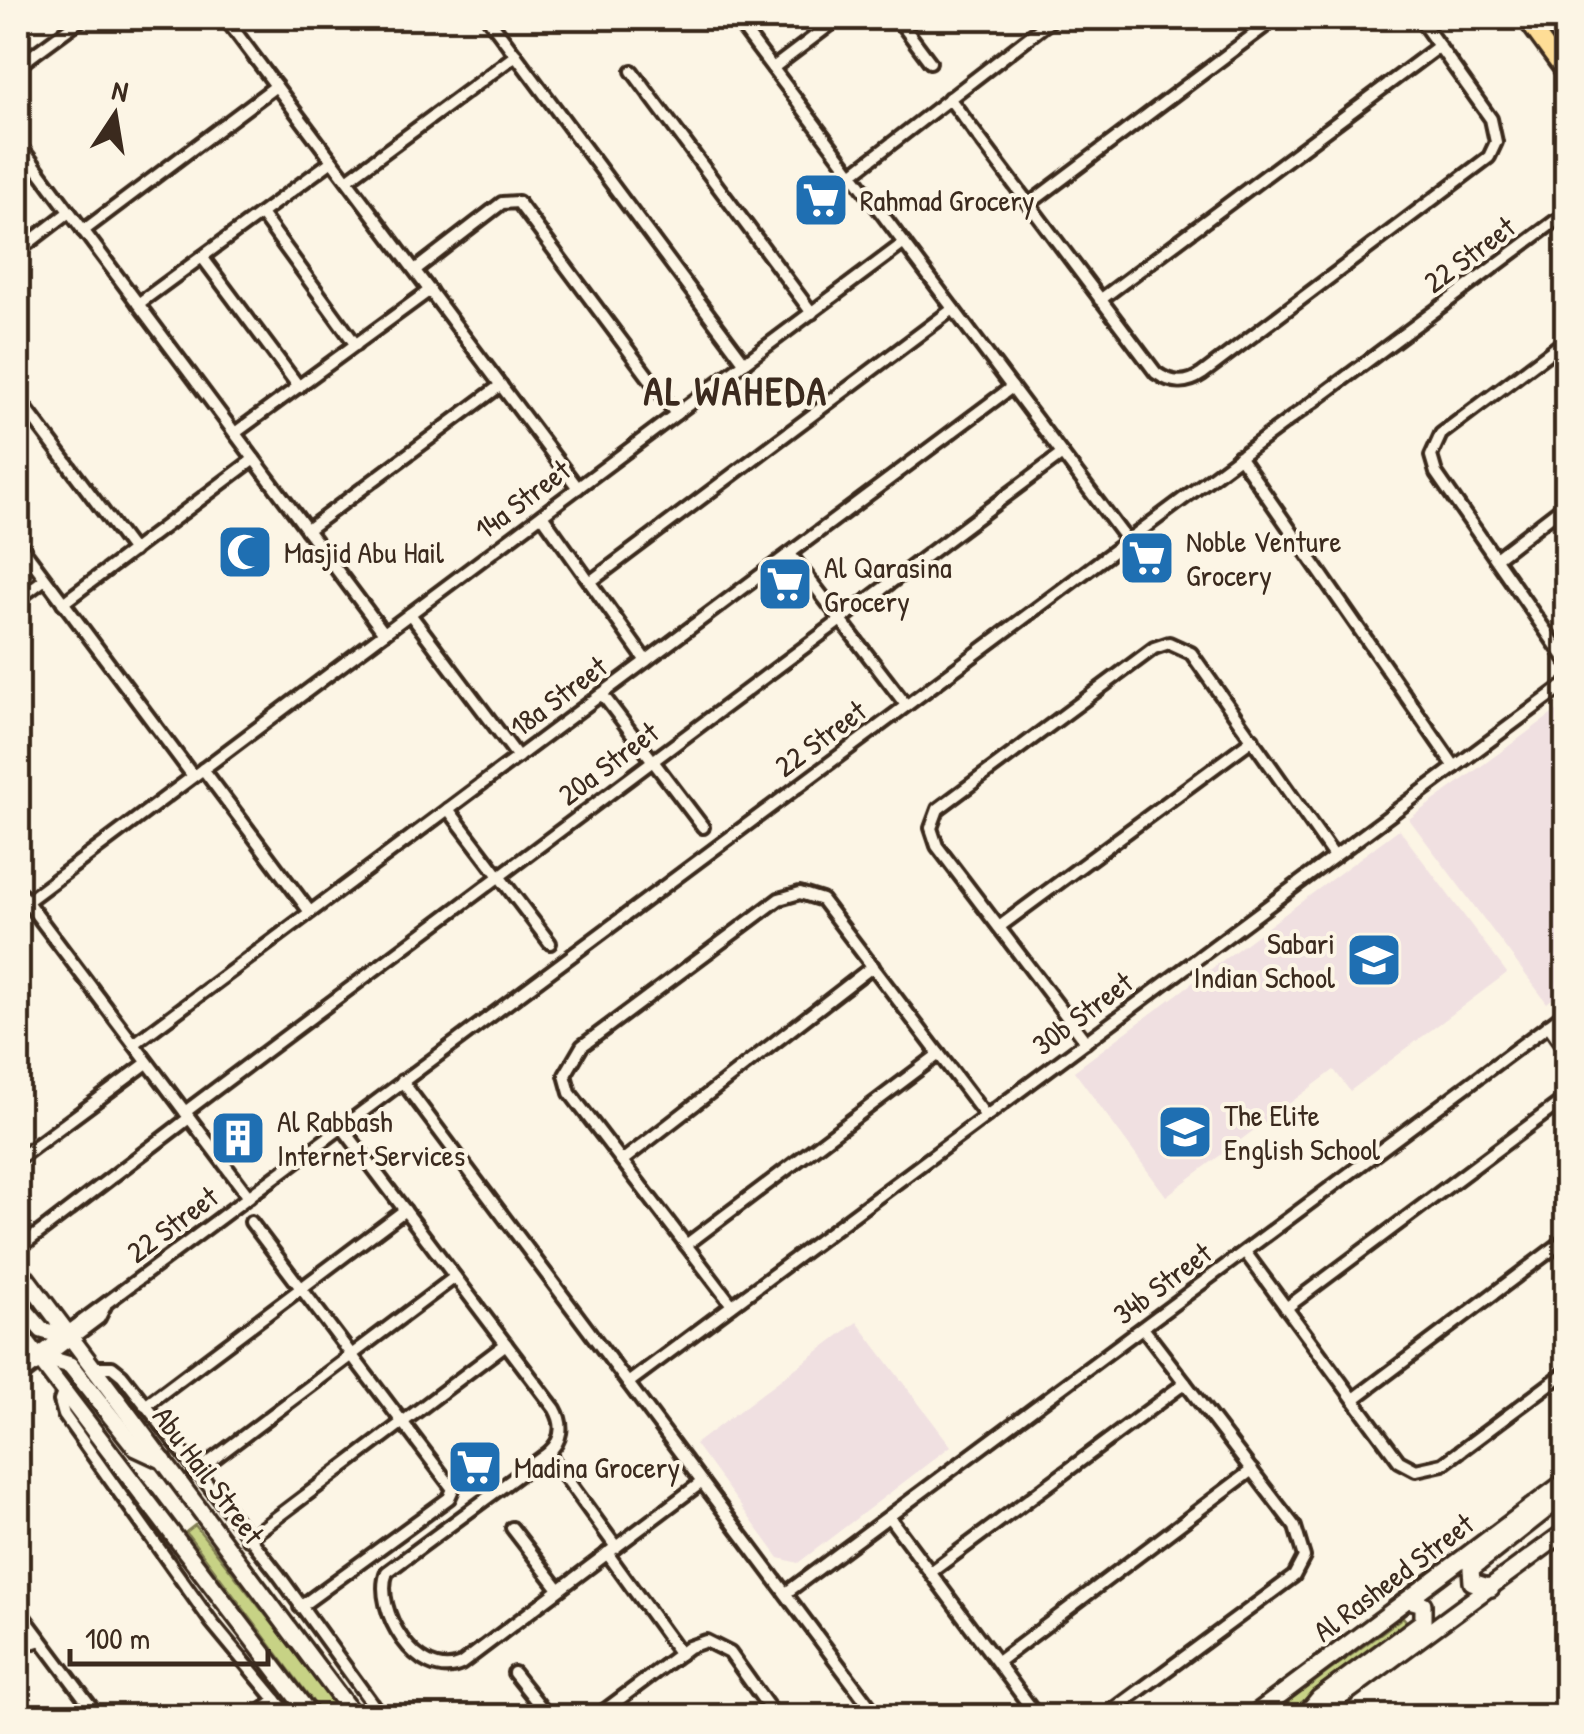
<svg xmlns="http://www.w3.org/2000/svg" width="1584" height="1734" viewBox="0 0 1584 1734" font-family="'Patrick Hand',sans-serif">
  <rect width="100%" height="100%" fill="#fcf5e5"/>
  <filter id="ink" filterUnits="userSpaceOnUse"><feTurbulence type="fractalNoise" baseFrequency=".01" numOctaves="2"/><feDisplacementMap in="SourceGraphic" scale="20" xChannelSelector="R" yChannelSelector="G"/><feConvolveMatrix kernelMatrix="1 2 1 2 8 2 1 2 1" color-interpolation-filters="sRGB"/></filter>
  <g filter="url(#ink)">
    <g fill="#f0e0e1">
      <path d="M 1566,704 L 1566,988 L 1547,1003 L 1409,819 Z"/>
      <path d="M 1399,829 L 1507,973 L 1350,1091 L 1334,1070 L 1166,1196 L 1074,1071 Z"/>
      <path d="M 857,1322 L 951,1446 L 798,1563 L 779,1558 L 695,1444 Z"/>
    </g>
    <g fill="#c7d285" stroke="#817e52" stroke-width="2.5">
      <path d="M 195,1525 L 345,1716 L 323,1715 L 186,1532 Z"/>
      <path d="M 1403,1617 L 1408,1623 L 1283,1716 L 1268,1716 Z"/>
    </g>
    <g fill="none" stroke-linecap="round" stroke-linejoin="round">
      <g stroke="#3b2a1e" stroke-width="18">
        <g id="street">
          <path d="M 225,18 L 578,488"/>
          <path d="M 488,18 L 745,363"/>
          <path d="M 735,18 L 1126,539"/>
          <path d="M 897,18 L 930,62"/>
          <path d="M 18,66 L 83,18"/>
          <path d="M 773,68 L 839,18"/>
          <path d="M 632,71 L 812,313"/>
          <path d="M 949,98 L 1156,373 C 1172,384 1186,385 1202,374 L 1489,157 L 1496,142 L 1491,119 L 1419,18"/>
          <path d="M 18,143 L 384,633"/>
          <path d="M 852,174 L 1054,18"/>
          <path d="M 347,180 L 516,55"/>
          <path d="M 1029,204 L 1276,18"/>
          <path d="M 261,214 L 356,345"/>
          <path d="M 83,231 L 276,86"/>
          <path d="M 18,251 L 69,212"/>
          <path d="M 202,257 L 299,387"/>
          <path d="M 415,270 L 502,203 L 518,202 L 676,414"/>
          <path d="M 1100,300 L 1439,46"/>
          <path d="M 138,304 L 332,161"/>
          <path d="M 1566,340 L 1441,434 L 1431,456 L 1436,473 L 1566,660"/>
          <path d="M 18,398 L 133,551"/>
          <path d="M 235,433 L 430,290"/>
          <path d="M 1239,456 L 1455,767"/>
          <path d="M 542,515 L 646,661"/>
          <path d="M 307,530 L 501,385"/>
          <path d="M 18,542 L 193,776"/>
          <path d="M 790,554 L 906,705"/>
          <path d="M 1496,558 L 1566,504"/>
          <path d="M 590,582 L 953,309"/>
          <path d="M 18,599 L 45,579"/>
          <path d="M 63,603 L 254,459"/>
          <path d="M 410,614 L 518,757"/>
          <path d="M 602,694 L 703,827"/>
          <path d="M 203,769 L 310,912"/>
          <path d="M 448,809 L 550,943"/>
          <path d="M 18,890 L 249,1197"/>
          <path d="M 26,902 L 904,243"/>
          <path d="M 999,927 L 1253,739"/>
          <path d="M 1548,1025 L 1566,1051"/>
          <path d="M 1086,1042 L 937,846 L 931,828 L 938,809 L 1154,648 L 1169,643 L 1191,653 L 1334,856"/>
          <path d="M 134,1044 L 1012,387"/>
          <path d="M 402,1081 L 877,1716"/>
          <path d="M 185,1112 L 1062,454"/>
          <path d="M 342,1127 L 555,1409 C 564,1425 562,1441 548,1453 L 387,1572 C 372,1608 418,1684 461,1664 L 702,1482"/>
          <path d="M 18,1159 L 147,1063"/>
          <path d="M 622,1161 L 873,966"/>
          <path d="M 251,1222 L 453,1489 L 449,1498 L 300,1607"/>
          <path d="M 23,1245 L 189,1118"/>
          <path d="M 686,1245 L 939,1054"/>
          <path d="M 1245,1252 L 1399,1461 L 1416,1470 L 1443,1464 L 1566,1372"/>
          <path d="M 732,1305 L 570,1093 L 565,1075 L 582,1046 L 779,899 L 800,893 L 822,900 L 986,1116"/>
          <path d="M 1286,1308 L 1566,1098"/>
          <path d="M 95,1367 L 112,1367 L 122,1375 L 278,1574 L 381,1716"/>
          <path d="M 18,1369 L 1566,213"/>
          <path d="M 18,1379 L 99,1318 L 105,1306"/>
          <path d="M 628,1383 L 1566,684"/>
          <path d="M 64,1390 L 60,1401 L 64,1415 L 212,1623 L 289,1716"/>
          <path d="M 1354,1399 L 1566,1239"/>
          <path d="M 145,1406 L 405,1210"/>
          <path d="M 548,1453 L 616,1547"/>
          <path d="M 195,1473 L 455,1277"/>
          <path d="M 889,1517 L 1037,1716"/>
          <path d="M 512,1528 L 559,1589"/>
          <path d="M 248,1539 L 506,1344"/>
          <path d="M 607,1553 L 680,1654"/>
          <path d="M 931,1572 L 1185,1383"/>
          <path d="M 786,1593 L 1566,1012"/>
          <path d="M 18,1609 L 98,1716"/>
          <path d="M 18,1647 L 41,1640"/>
          <path d="M 999,1661 L 1252,1470"/>
          <path d="M 514,1673 L 548,1716"/>
          <path d="M 255,1716 L 276,1700"/>
          <path d="M 597,1716 L 689,1647 L 706,1641 L 730,1653 L 775,1716"/>
          <path d="M 1105,1716 L 1294,1576 L 1304,1557 L 1295,1527 L 1143,1328"/>
          <path d="M 1565,1716 L 1566,1715"/>
        </g>
      </g>
      <g stroke="#3b2a1e" stroke-width="22">
        <g id="secondary">
          <path d="M 18,1267 L 354,1716"/>
          <path d="M 18,1302 L 42,1330 L 73,1339"/>
          <path d="M 18,1331 L 311,1716"/>
          <path d="M 36,1355 L 70,1365 L 136,1448 L 164,1461"/>
          <path d="M 1491,1588 L 1472,1582 L 1471,1569 L 1566,1494"/>
          <path d="M 1252,1716 L 1566,1481"/>
          <path d="M 1304,1716 L 1319,1698 L 1423,1621 L 1423,1604 L 1409,1600"/>
          <path d="M 1315,1716 L 1566,1531"/>
        </g>
      </g>
      <g stroke="#3b2a1e" stroke-width="22">
        <path id="primary" d="M 1525,18 L 1566,74"/>
      </g>
      <use href="#street" stroke="#fcf5e5" stroke-width="10"/>
      <use href="#secondary" stroke="#fcf5e5" stroke-width="15"/>
      <use href="#primary" stroke="#fedd96" stroke-width="15"/>
    </g>
  </g>
  <defs>
    <g id="supermarket-square" transform="scale(2.875)"><rect x="-9" y="-9" width="18" height="18" rx="4" fill="#1f6fb2" stroke="#fcf5e5"/><path d="M-6-5.5h2.5l.6 2H6L4.5 2H-2.5L-4.4-4H-6ZM-1.5 3.2a1.3 1.3 0 1 0 .1 0ZM3 3.2a1.3 1.3 0 1 0 .1 0Z" fill="#fff"/></g>
    <g id="mosque-square" transform="scale(2.875)"><rect x="-9" y="-9" width="18" height="18" rx="4" fill="#1f6fb2" stroke="#fcf5e5"/><path d="M3.5-4.9A6 6 0 1 0 3.5 4.9A5 5 0 1 1 3.5-4.9Z" fill="#fff"/></g>
    <g id="school-square" transform="scale(2.875)"><rect x="-9" y="-9" width="18" height="18" rx="4" fill="#1f6fb2" stroke="#fcf5e5"/><path d="M0-5L7-2L0 1L-7-2ZM-4 1L0 2.5L4 1V4Q0 6-4 4Z" fill="#fff"/></g>
    <g id="building-square" transform="scale(2.875)"><rect x="-9" y="-9" width="18" height="18" rx="4" fill="#1f6fb2" stroke="#fcf5e5"/><path d="M-4-6H4V6H1V3H-1V6H-4ZM-2.5-4.3h1.7v1.8h-1.7ZM.8-4.3h1.7v1.8H.8ZM-2.5-1h1.7V.8h-1.7ZM.8-1h1.7V.8H.8Z" fill="#fff"/></g>
  </defs>
  <g fill-rule="evenodd">
    <use href="#supermarket-square" x="821" y="200"/>
    <use href="#mosque-square" x="245" y="552"/>
    <use href="#supermarket-square" x="1147" y="558"/>
    <use href="#supermarket-square" x="785" y="584"/>
    <use href="#school-square" x="1374" y="960"/>
    <use href="#school-square" x="1185" y="1132"/>
    <use href="#building-square" x="238" y="1138"/>
    <use href="#supermarket-square" x="475" y="1467"/>
  </g>
  <g text-anchor="middle" dominant-baseline="central" stroke-width="8" stroke-linejoin="round" paint-order="stroke">
    <g font-size="30" fill="#3b2a1e" stroke="#fcf5e5" text-anchor="start">
      <text x="860" y="200">Rahmad Grocery</text>
      <text x="1186" y="541">Noble Venture<tspan x="1186" dy="34">Grocery</tspan></text>
      <text x="284" y="552">Masjid Abu Hail</text>
      <text x="824" y="567">Al Qarasina<tspan x="824" dy="34">Grocery</tspan></text>
      <text x="1335" y="943" text-anchor="end">Sabari<tspan x="1335" dy="34">Indian School</tspan></text>
      <text x="1224" y="1115">The Elite<tspan x="1224" dy="34">English School</tspan></text>
      <text x="277" y="1121">Al Rabbash<tspan x="277" dy="34">Internet Services</tspan></text>
      <text x="514" y="1467">Madina Grocery</text>
    </g>
    <g font-size="30" fill="#3b2a1e" stroke="#fcf5e5">
      <text transform="translate(1469 254) rotate(-37)">22 Street</text>
      <text transform="translate(522 499) rotate(-37)">14a Street</text>
      <text transform="translate(558 696) rotate(-37)">18a Street</text>
      <text transform="translate(820 738) rotate(-37)">22 Street</text>
      <text transform="translate(608 763) rotate(-37)">20a Street</text>
      <text transform="translate(1082 1013) rotate(-37)">30b Street</text>
      <text transform="translate(172 1224) rotate(-37)">22 Street</text>
      <text transform="translate(1162 1283) rotate(-37)">34b Street</text>
      <text transform="translate(209 1475) rotate(53)">Abu Hail Street</text>
      <text transform="translate(1393 1577) rotate(-37)">Al Rasheed Street</text>
    </g>
    <g font-size="40" font-weight="bold" letter-spacing="2.5" fill="#3b2a1e" stroke="#fcf5e5">
      <text x="736" y="390">AL WAHEDA</text>
    </g>
  </g>
  <rect width="1584" height="1734" fill="none" stroke="#fcf5e5" stroke-width="60"/>
  <rect x="30" y="30" width="1524" height="1674" fill="none" stroke="#3b2a1e" stroke-width="4" filter="url(#ink)"/>
  <g transform="translate(115 115) rotate(12)" stroke="#fcf5e5" stroke-width="8" paint-order="stroke">
  <path d="M0-8L18 38L0 25L-18 38Z" fill="#3b2a1e"/>
  <text y="-15" font-size="28" font-weight="bold" text-anchor="middle" fill="#3b2a1e">N</text>
  </g>
  <path d="M70 1649v15h198v-15" fill="none" stroke="#3b2a1e" stroke-width="5"/>
  <text x="85" y="1649" font-size="30" fill="#3b2a1e" stroke="#fcf5e5" stroke-width="8" paint-order="stroke">100 m</text>
</svg>
